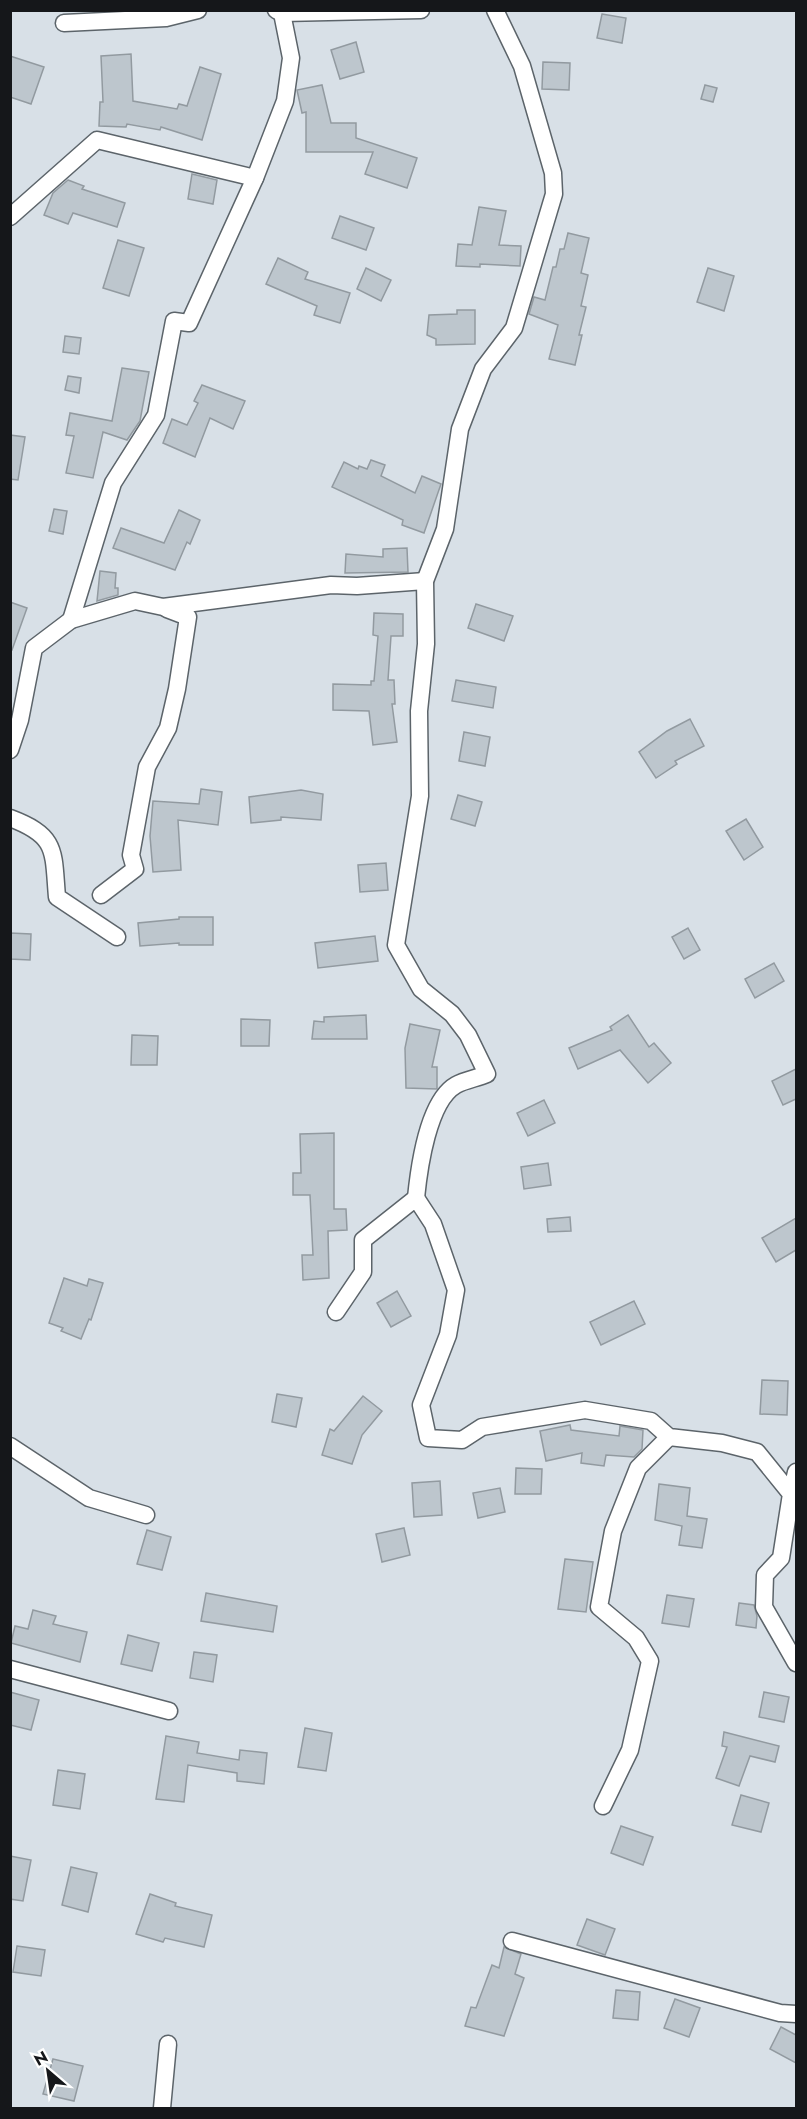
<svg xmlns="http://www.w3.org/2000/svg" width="807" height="2119" viewBox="0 0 807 2119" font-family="Jost,sans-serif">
  <rect width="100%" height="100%" fill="#d8e0e7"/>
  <g fill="#bdc6cd" stroke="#929aa0" stroke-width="1.5">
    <path d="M 602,14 L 626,18 L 622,43 L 597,38 Z"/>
    <path d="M 356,42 L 364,72 L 340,79 L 331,50 Z"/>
    <path d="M 131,54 L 133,101 L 177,109 L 179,104 L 187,106 L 200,67 L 221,74 L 202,140 L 161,127 L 160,130 L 127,124 L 126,127 L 99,126 L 100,102 L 103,102 L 101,56 Z"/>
    <path d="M 10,56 L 44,67 L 31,104 L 10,97 Z"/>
    <path d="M 543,62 L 570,63 L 569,90 L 542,89 Z"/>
    <path d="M 322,85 L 331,123 L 356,123 L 356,138 L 417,158 L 407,188 L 365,174 L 373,152 L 306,152 L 306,112 L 302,113 L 297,90 Z"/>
    <path d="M 705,85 L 717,88 L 713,102 L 701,99 Z"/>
    <path d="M 192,174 L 217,180 L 213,204 L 188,199 Z"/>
    <path d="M 68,180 L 84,186 L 82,189 L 125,203 L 117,227 L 73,213 L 68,224 L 44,215 L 53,193 Z"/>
    <path d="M 479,207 L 506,211 L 499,245 L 521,246 L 520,266 L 480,264 L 480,267 L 456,266 L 458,244 L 472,245 Z"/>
    <path d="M 340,216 L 374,228 L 366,250 L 332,238 Z"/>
    <path d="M 568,233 L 589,238 L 581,273 L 588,275 L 581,306 L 586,307 L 579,335 L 582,335 L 575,365 L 549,359 L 558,325 L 529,314 L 534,297 L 545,300 L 553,267 L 556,267 L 560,249 L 564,249 Z"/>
    <path d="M 118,240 L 144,248 L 129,296 L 103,288 Z"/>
    <path d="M 278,258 L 308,272 L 305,279 L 350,293 L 340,323 L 314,315 L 317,306 L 266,284 Z"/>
    <path d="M 366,268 L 391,280 L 381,301 L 357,289 Z"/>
    <path d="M 708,268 L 734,276 L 724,311 L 697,302 Z"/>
    <path d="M 457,310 L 475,310 L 475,344 L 436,345 L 436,339 L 427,335 L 429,315 L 457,314 Z"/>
    <path d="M 65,336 L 81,338 L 79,354 L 63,352 Z"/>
    <path d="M 122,368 L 149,372 L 140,421 L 127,440 L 103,432 L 93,478 L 66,473 L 74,436 L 66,435 L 70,413 L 112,421 Z"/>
    <path d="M 68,376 L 81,378 L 79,393 L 65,390 Z"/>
    <path d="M 202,385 L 245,401 L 233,429 L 210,418 L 195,457 L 163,443 L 172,419 L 187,425 L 198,403 L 194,401 Z"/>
    <path d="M 10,435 L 25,437 L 18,480 L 10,479 Z"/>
    <path d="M 371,460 L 385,465 L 381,476 L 415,493 L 422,476 L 441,484 L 424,533 L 402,525 L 403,520 L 332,487 L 344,462 L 358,469 L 359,466 L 367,469 Z"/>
    <path d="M 54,509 L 67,511 L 63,534 L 49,531 Z"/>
    <path d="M 179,510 L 200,520 L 190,544 L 187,542 L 175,570 L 113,548 L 121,528 L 164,543 Z"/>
    <path d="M 407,548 L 408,572 L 345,573 L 346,554 L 383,557 L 383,549 Z"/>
    <path d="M 100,571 L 116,573 L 115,588 L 118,588 L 118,595 L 97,601 Z"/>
    <path d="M 10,602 L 27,608 L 12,650 L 10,649 Z"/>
    <path d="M 476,604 L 513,616 L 504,641 L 468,628 Z"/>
    <path d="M 374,613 L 403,614 L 403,636 L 391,636 L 388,680 L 394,680 L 395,704 L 392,704 L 397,742 L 373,745 L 369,711 L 333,710 L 333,684 L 371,685 L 371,681 L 374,681 L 378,636 L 373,635 Z"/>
    <path d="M 456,680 L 496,687 L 493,708 L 452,701 Z"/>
    <path d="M 690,719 L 704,746 L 675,761 L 677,764 L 656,778 L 639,752 L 667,731 Z"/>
    <path d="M 464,732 L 490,737 L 485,766 L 459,761 Z"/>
    <path d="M 201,789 L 222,792 L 218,825 L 178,820 L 181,870 L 153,872 L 150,836 L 153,801 L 199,804 Z"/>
    <path d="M 301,790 L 323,794 L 321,820 L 281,817 L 281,820 L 251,823 L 249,797 Z"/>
    <path d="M 458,795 L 482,802 L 475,826 L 451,819 Z"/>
    <path d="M 746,819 L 763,847 L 744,860 L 726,831 Z"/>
    <path d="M 386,863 L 388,890 L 360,892 L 358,865 Z"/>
    <path d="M 179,917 L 213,917 L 213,945 L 179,945 L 179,943 L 140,946 L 138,923 L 179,919 Z"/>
    <path d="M 688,928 L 700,950 L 684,959 L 672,937 Z"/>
    <path d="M 10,933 L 31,934 L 30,960 L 10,959 Z"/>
    <path d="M 375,936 L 378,961 L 318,968 L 315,943 Z"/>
    <path d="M 774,963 L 784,981 L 755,998 L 745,979 Z"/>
    <path d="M 366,1015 L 367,1039 L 312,1039 L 314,1021 L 324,1022 L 324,1017 Z"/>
    <path d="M 628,1015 L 649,1047 L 654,1043 L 671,1063 L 648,1083 L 620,1050 L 578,1069 L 569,1048 L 612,1030 L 610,1027 Z"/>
    <path d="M 241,1019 L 270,1020 L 269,1046 L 241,1046 Z"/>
    <path d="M 410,1024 L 440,1030 L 432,1067 L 437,1067 L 437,1089 L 406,1088 L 405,1048 Z"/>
    <path d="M 132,1035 L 158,1036 L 157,1065 L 131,1065 Z"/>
    <path d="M 796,1069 L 796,1099 L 783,1105 L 772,1081 Z"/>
    <path d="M 544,1100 L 555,1123 L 528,1136 L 517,1113 Z"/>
    <path d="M 334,1133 L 334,1209 L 346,1209 L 347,1230 L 328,1231 L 329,1278 L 303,1280 L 302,1255 L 313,1255 L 310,1195 L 293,1195 L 293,1173 L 301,1173 L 300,1134 Z"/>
    <path d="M 548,1163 L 551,1185 L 524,1189 L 521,1167 Z"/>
    <path d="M 570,1217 L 571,1231 L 548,1232 L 547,1219 Z"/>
    <path d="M 796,1218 L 796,1250 L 776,1262 L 762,1238 Z"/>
    <path d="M 64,1278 L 87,1286 L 89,1279 L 103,1283 L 91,1320 L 89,1319 L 81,1339 L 61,1331 L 63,1328 L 49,1323 Z"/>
    <path d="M 397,1291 L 411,1316 L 391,1327 L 377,1303 Z"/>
    <path d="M 634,1301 L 645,1324 L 601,1345 L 590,1322 Z"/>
    <path d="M 762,1380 L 788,1381 L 787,1415 L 760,1414 Z"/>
    <path d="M 277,1394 L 302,1398 L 296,1427 L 272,1422 Z"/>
    <path d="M 363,1396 L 382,1411 L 362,1435 L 352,1464 L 322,1455 L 330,1429 L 334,1431 Z"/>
    <path d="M 570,1425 L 571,1430 L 619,1436 L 620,1426 L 643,1430 L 642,1449 L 634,1457 L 606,1455 L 604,1466 L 581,1463 L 582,1453 L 546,1461 L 540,1431 Z"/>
    <path d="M 516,1468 L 542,1469 L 541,1494 L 515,1494 Z"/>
    <path d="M 440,1481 L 442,1515 L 414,1517 L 412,1483 Z"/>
    <path d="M 659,1484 L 690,1488 L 687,1516 L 707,1519 L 702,1548 L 679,1545 L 682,1526 L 655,1520 Z"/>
    <path d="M 500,1488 L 505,1512 L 478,1518 L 473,1493 Z"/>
    <path d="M 404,1528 L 410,1555 L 382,1562 L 376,1534 Z"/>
    <path d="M 147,1530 L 171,1537 L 162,1570 L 137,1564 Z"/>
    <path d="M 565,1559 L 593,1562 L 586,1612 L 558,1609 Z"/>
    <path d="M 206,1593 L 277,1606 L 273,1632 L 201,1621 Z"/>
    <path d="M 667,1595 L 694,1599 L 689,1627 L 662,1623 Z"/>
    <path d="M 739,1603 L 754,1605 L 757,1616 L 756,1628 L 736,1625 Z"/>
    <path d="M 33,1610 L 56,1616 L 53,1624 L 87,1632 L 80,1662 L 11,1643 L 15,1626 L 28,1629 Z"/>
    <path d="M 128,1635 L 159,1643 L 152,1671 L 121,1664 Z"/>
    <path d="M 194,1652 L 217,1655 L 213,1682 L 190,1678 Z"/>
    <path d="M 10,1692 L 39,1700 L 31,1730 L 10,1725 Z"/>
    <path d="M 764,1692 L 789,1697 L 784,1722 L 759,1717 Z"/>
    <path d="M 305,1728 L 332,1733 L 326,1771 L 298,1767 Z"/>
    <path d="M 724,1732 L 779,1746 L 775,1762 L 750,1756 L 739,1786 L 716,1778 L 727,1747 L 722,1746 Z"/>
    <path d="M 166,1736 L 199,1742 L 197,1753 L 239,1760 L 240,1750 L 267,1753 L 264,1784 L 237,1781 L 237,1773 L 188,1765 L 184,1802 L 156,1799 Z"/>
    <path d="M 58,1770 L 85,1774 L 80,1809 L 53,1805 Z"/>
    <path d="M 741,1795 L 769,1803 L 761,1832 L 732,1825 Z"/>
    <path d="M 621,1826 L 653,1837 L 643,1865 L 611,1853 Z"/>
    <path d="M 10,1856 L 31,1860 L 23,1901 L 10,1899 Z"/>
    <path d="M 71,1867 L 97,1873 L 88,1912 L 62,1905 Z"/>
    <path d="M 150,1894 L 176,1903 L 175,1906 L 212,1915 L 204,1947 L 165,1938 L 163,1942 L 136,1934 Z"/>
    <path d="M 587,1919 L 615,1929 L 605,1955 L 577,1945 Z"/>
    <path d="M 17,1946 L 45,1950 L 41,1976 L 13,1972 Z"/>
    <path d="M 504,1947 L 521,1954 L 515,1974 L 524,1978 L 504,2036 L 465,2026 L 471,2007 L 476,2008 L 492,1965 L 499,1968 Z"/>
    <path d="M 616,1990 L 640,1992 L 638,2020 L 613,2018 Z"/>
    <path d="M 675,1999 L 700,2008 L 689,2037 L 664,2028 Z"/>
    <path d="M 781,2027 L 796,2035 L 796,2063 L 770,2049 Z"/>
    <path d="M 53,2059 L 83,2066 L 74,2101 L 43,2094 Z"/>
  </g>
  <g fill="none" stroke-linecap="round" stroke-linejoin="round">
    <g stroke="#5c646a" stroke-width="19">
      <g id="minor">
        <path d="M 276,10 L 282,13 L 421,10"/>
        <path d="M 64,23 L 166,18 L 198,10"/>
        <path d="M 10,217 L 97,140 L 255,178"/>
        <path d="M 71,620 L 113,483 L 156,415 L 174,321 L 189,323 L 255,178 L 285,101 L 291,58 L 282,13"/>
        <path d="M 10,750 L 20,720 L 34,648 L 71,620 L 135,601 L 163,607 L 331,585 L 357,586 L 425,581"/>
        <path d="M 10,818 C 58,836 53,851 57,897 L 117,937"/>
        <path d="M 101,895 L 135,869 L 131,855 L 147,767 L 168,728 L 177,689 L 188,617 L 167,609"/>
        <path d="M 416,1198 C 419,1168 428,1101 456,1085 C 465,1080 478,1078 487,1074 L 468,1035 L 452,1014 L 421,989 L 396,945 L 420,796 L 419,711 L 426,644 L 425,581 L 445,529 L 460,429 L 483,369 L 514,328 L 554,194 L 553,173 L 522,66 L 495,10"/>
        <path d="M 336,1312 L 363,1272 L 363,1240 L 416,1198 L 433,1224 L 456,1290 L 448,1335 L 421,1405 L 428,1438 L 462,1440 L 482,1427 L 585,1410 L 651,1421 L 669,1437 L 722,1443 L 757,1452 L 791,1494 L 781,1558 L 765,1575 L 764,1607 L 796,1663"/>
        <path d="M 10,1446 L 89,1498 L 146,1515"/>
        <path d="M 791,1494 L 796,1472"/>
        <path d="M 10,1669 L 169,1711"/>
        <path d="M 603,1806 L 630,1750 L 650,1661 L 636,1638 L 599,1607 L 613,1531 L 638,1468 L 669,1437"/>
        <path d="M 512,1941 L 780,2013 L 796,2014"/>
        <path d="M 162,2108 L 168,2044"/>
      </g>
    </g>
    <use href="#minor" stroke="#fff" stroke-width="16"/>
  </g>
  <rect width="807" height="2119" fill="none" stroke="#15171a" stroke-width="24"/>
  <g transform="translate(48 2071) rotate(331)" stroke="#ffffff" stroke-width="4.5" paint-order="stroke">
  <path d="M0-4.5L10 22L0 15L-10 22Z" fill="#15171a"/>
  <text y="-9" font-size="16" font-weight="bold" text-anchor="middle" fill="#15171a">N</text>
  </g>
</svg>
